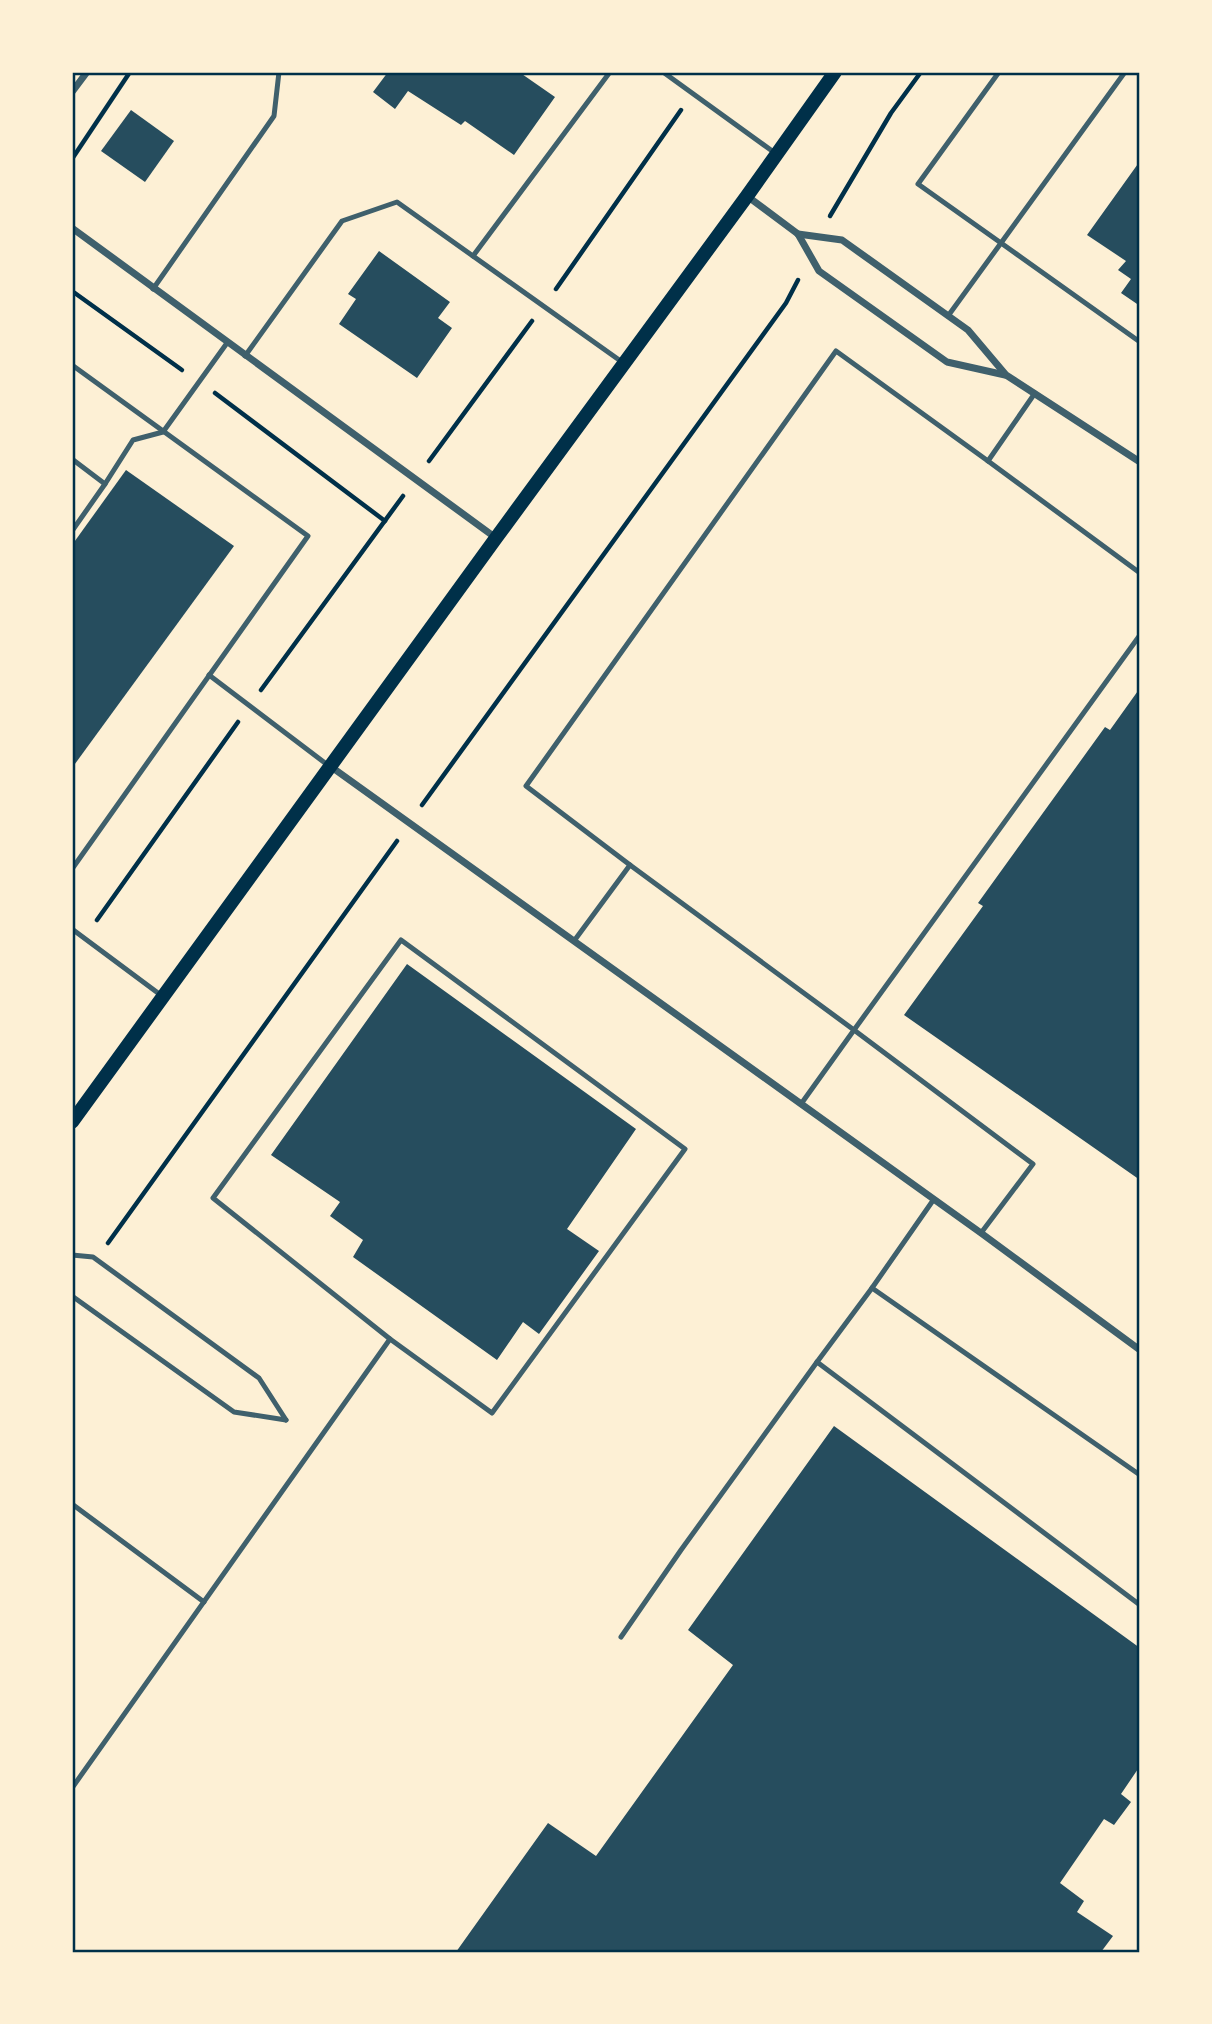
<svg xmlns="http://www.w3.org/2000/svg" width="1212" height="2024" viewBox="0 0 1212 2024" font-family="'Golos Text',sans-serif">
  <rect width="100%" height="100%" fill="#fdf0d5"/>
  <g fill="#264d5e">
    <path d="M 388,72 L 519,72 L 555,97 L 514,155 L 465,121 L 461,125 L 408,91 L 395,109 L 373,92 Z"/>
    <path d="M 131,110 L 174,141 L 145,182 L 101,151 Z"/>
    <path d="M 1140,161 L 1140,306 L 1121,293 L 1131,279 L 1118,270 L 1126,261 L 1087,235 Z"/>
    <path d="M 379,251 L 450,302 L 438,318 L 452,328 L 417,378 L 339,324 L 356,299 L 348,294 Z"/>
    <path d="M 126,470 L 234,546 L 72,768 L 72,545 Z"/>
    <path d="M 1140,688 L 1140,1180 L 904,1015 L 983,906 L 978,903 L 1105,727 L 1110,730 Z"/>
    <path d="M 407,964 L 636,1129 L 567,1229 L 599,1251 L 539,1334 L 523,1322 L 497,1360 L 353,1257 L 363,1240 L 330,1216 L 340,1202 L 271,1155 Z"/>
    <path d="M 834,1426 L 1140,1648 L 1140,1766 L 1121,1794 L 1131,1802 L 1114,1825 L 1104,1819 L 1060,1883 L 1084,1901 L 1077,1912 L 1113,1936 L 1101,1952 L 456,1952 L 548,1823 L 596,1856 L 733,1665 L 688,1630 Z"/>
  </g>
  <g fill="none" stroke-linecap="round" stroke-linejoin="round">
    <g stroke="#003049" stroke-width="4.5">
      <path d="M 72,159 L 130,72"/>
      <path d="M 830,216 L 891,113 L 921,72"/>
      <path d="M 556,289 L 681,110"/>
      <path d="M 72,291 L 182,370"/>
      <path d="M 215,393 L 385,521"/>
      <path d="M 429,461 L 532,321"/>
      <path d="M 261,690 L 403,496"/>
      <path d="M 422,805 L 786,303 L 798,280"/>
      <path d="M 97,920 L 238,722"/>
      <path d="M 108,1243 L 397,841"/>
    </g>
    <g stroke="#3f606c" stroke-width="5">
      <path d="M 663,72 L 775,153"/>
      <path d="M 999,72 L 918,184 L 1001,243 L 1125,72"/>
      <path d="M 473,256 L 610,72"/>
      <path d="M 153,289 L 274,116 L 279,72"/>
      <path d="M 948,316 L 1001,243 L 1140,342"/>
      <path d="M 245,356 L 342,221 L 397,202 L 622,362"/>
      <path d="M 72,365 L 308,536 L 72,869"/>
      <path d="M 1035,393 L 988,461 L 1140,573"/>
      <path d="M 72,459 L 105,484 L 133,440 L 163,432 L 227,343"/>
      <path d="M 72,531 L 105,484"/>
      <path d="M 209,675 L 329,766"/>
      <path d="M 630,865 L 526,786 L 836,351 L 988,461"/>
      <path d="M 72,929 L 162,996"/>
      <path d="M 401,940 L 685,1149 L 492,1413 L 390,1339 L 213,1198 Z"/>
      <path d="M 574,941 L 630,865 L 854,1030 L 801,1104"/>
      <path d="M 981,1233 L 1033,1164 L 854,1030 L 1140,635"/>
      <path d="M 72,1255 L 93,1257 L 259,1378 L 286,1420"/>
      <path d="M 872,1288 L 1140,1475"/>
      <path d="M 72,1296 L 234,1412 L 286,1420"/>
      <path d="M 817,1362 L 872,1288 L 934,1199"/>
      <path d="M 72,1504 L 204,1602"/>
      <path d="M 621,1637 L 681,1550 L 817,1362 L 1140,1605"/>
      <path d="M 72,1788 L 390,1339"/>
    </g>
    <g stroke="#3f606c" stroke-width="7">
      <path d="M 72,92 L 87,72"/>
      <path d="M 747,196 L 798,234 L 819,271 L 947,362 L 1005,375"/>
      <path d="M 72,228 L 496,538"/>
      <path d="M 798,234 L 842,240 L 968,330 L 1006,375 L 1140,462"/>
      <path d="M 330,766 L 981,1233 L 1140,1350"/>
    </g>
    <path stroke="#003049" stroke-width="14" d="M 72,1122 L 496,538 L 747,196 L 835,72"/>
  </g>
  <rect width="1212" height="2024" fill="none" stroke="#fdf0d5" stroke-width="147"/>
  <rect x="74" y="74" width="1064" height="1877" fill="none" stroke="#003049" stroke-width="2.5"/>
</svg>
